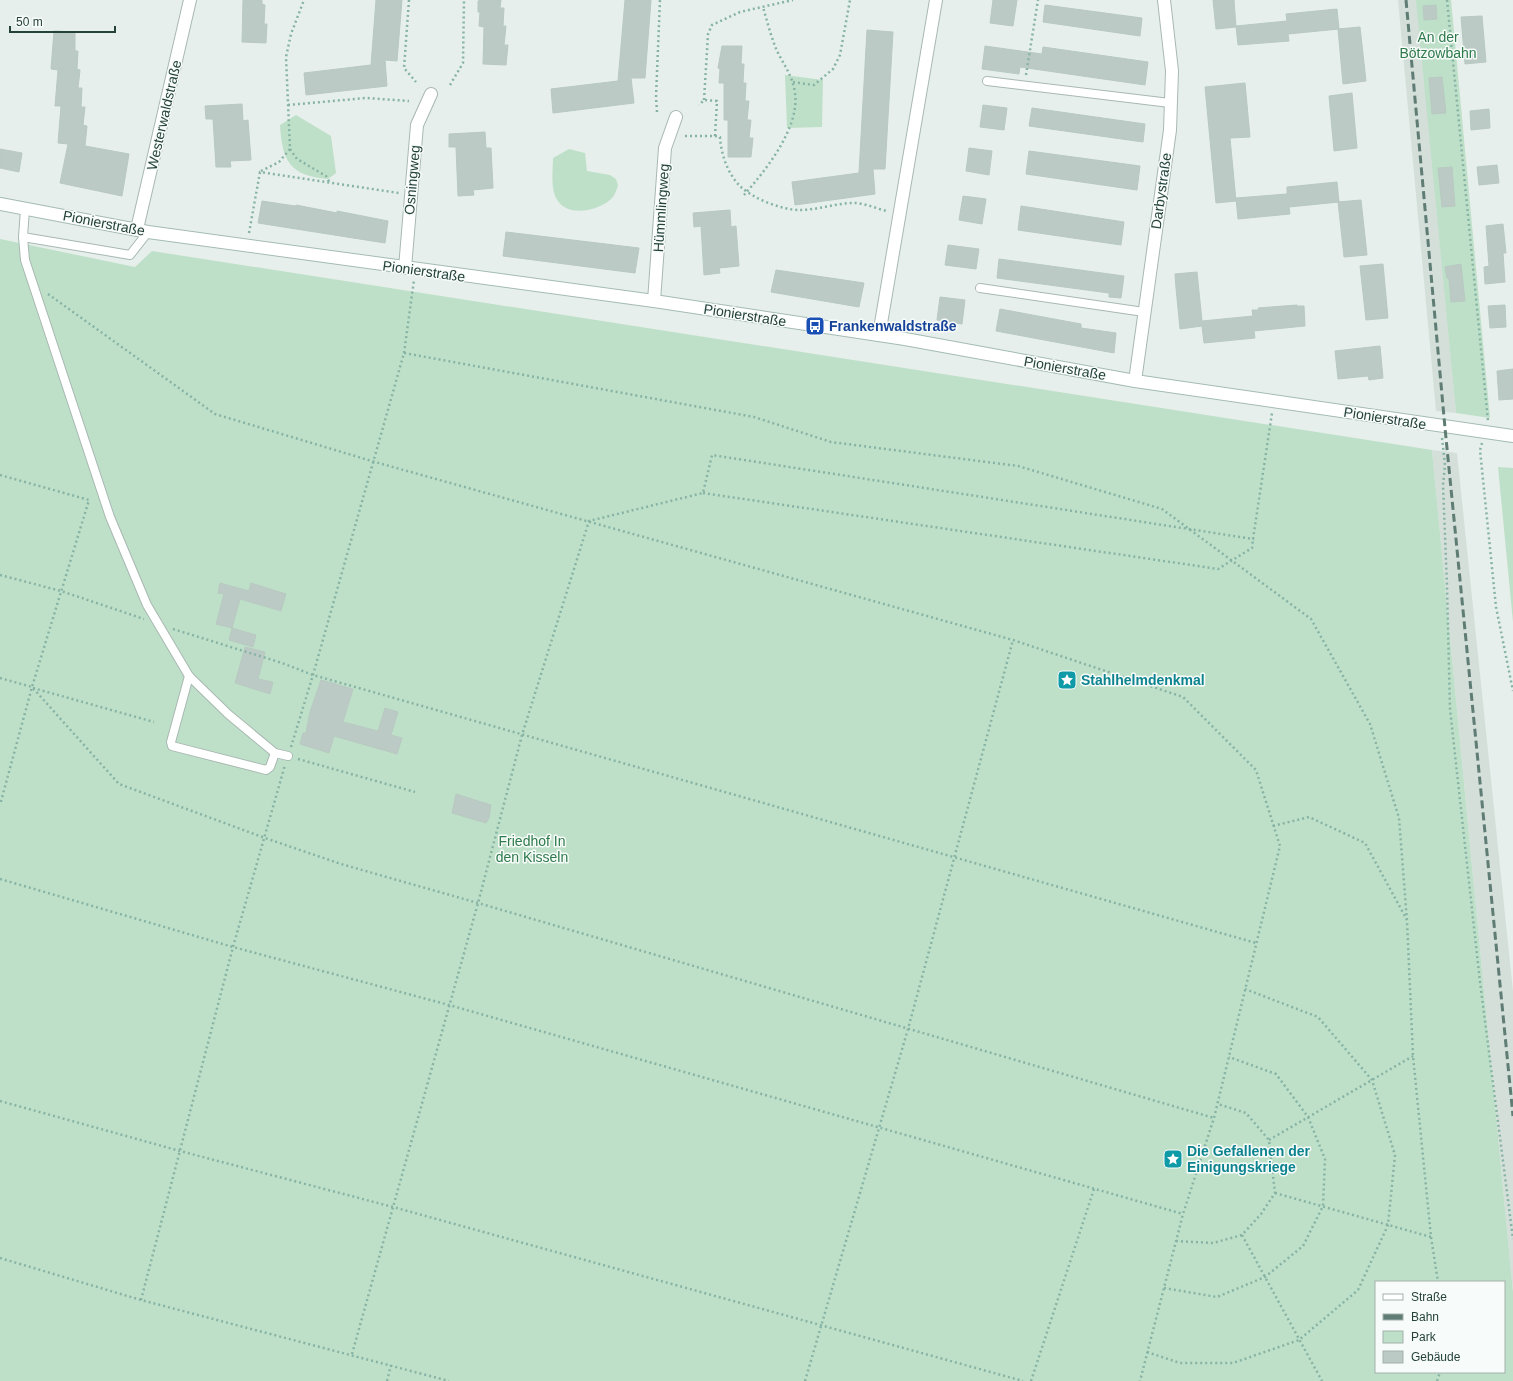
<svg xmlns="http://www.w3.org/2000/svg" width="1513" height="1381" viewBox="0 0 1513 1381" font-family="Arial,sans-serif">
  <rect width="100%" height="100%" fill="#e6efeb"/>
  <g fill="#d4dfda">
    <path d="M 1398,0 L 1417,0 L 1456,413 L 1436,411 Z"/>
    <path d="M 1432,450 L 1457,453 L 1513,991 L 1513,1292 Z"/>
  </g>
  <g fill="#bfe0c8" fill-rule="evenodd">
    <path d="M 1416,0 L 1451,0 L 1490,418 L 1456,413 Z"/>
    <path d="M 785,75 L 823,80 L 822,127 L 787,128 Z"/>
    <path d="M 296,115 L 331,136 L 336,173 L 328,179 C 290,176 282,161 280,125 Z"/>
    <path d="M 569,149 L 585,153 L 587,171 L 610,175 L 616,179 L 618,185 C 617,189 615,194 613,197 C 602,210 569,218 558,201 C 550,191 553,170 553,158 Z"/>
    <path d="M 0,239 L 135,267 L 152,251 L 1432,450 L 1513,1292 L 1513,1381 L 0,1381 ZM 1376,1282 L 1504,1282 L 1504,1372 L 1376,1372 Z"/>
    <path d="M 1498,467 L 1513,468 L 1513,622 Z"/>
  </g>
  <g fill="#bbcac4" stroke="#b8c9c2">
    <path d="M 243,0 L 262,0 L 262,4 L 265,5 L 264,24 L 267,24 L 266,43 L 242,42 Z"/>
    <path d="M 376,0 L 402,0 L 397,61 L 385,60 L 387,86 L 306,95 L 304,73 L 371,65 Z"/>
    <path d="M 481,0 L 501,0 L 500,8 L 504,8 L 503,26 L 506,26 L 504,45 L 508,45 L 506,65 L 483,64 L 484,27 L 479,26 L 480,12 L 478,12 L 478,1 Z"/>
    <path d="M 625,0 L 651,0 L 645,78 L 631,78 L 634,103 L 553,113 L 551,89 L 618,81 Z"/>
    <path d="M 993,0 L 1017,0 L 1013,26 L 990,23 Z"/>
    <path d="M 1213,0 L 1234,0 L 1236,27 L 1216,29 Z"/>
    <path d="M 1045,5 L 1142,18 L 1140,36 L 1043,22 Z"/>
    <path d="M 1436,5 L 1437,19 L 1424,20 L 1423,6 Z"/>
    <path d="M 1337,9 L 1339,29 L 1288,34 L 1289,41 L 1238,45 L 1236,26 L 1287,21 L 1286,14 Z"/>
    <path d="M 1482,16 L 1486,62 L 1465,64 L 1461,17 Z"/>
    <path d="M 1360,27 L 1366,81 L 1343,84 L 1338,29 Z"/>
    <path d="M 867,30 L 893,32 L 885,169 L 873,169 L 875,194 L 795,205 L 792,182 L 859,173 Z"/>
    <path d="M 54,31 L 75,32 L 75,51 L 78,51 L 77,69 L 80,70 L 78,88 L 82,88 L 81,107 L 85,107 L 83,125 L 87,126 L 85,146 L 129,154 L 122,196 L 60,183 L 68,144 L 58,143 L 61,106 L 55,106 L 58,70 L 51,69 Z"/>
    <path d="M 722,46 L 742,46 L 741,64 L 744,64 L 743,83 L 746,83 L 745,101 L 749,101 L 747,120 L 751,120 L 749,138 L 753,138 L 751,157 L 728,157 L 728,120 L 724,120 L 724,83 L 719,83 L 720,69 L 718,68 Z"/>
    <path d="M 985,46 L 1042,54 L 1043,47 L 1148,62 L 1145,85 L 1020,67 L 1019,74 L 982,69 Z"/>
    <path d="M 1442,77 L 1446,113 L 1432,114 L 1429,78 Z"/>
    <path d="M 1245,83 L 1250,137 L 1230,138 L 1236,201 L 1216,203 L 1205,87 Z"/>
    <path d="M 1352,93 L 1357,148 L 1334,151 L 1329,96 Z"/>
    <path d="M 242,104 L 243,121 L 248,120 L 251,160 L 230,161 L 231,167 L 216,167 L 213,119 L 206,119 L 205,106 Z"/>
    <path d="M 983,105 L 1007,108 L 1004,130 L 980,127 Z"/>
    <path d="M 1032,108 L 1145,124 L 1143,142 L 1029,126 Z"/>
    <path d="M 1489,109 L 1490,128 L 1471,130 L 1470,111 Z"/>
    <path d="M 485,132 L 486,148 L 491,148 L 493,188 L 473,190 L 474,195 L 458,196 L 456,147 L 449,147 L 449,134 Z"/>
    <path d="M 969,148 L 992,151 L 989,175 L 966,171 Z"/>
    <path d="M 0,149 L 22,153 L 19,172 L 0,168 Z"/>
    <path d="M 1029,151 L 1140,166 L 1137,190 L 1026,174 Z"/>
    <path d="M 1497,165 L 1499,183 L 1479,185 L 1477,167 Z"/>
    <path d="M 1452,167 L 1455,206 L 1442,207 L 1438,168 Z"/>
    <path d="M 1337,182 L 1339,202 L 1289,207 L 1290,214 L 1238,219 L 1236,198 L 1287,194 L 1287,187 Z"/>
    <path d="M 963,196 L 986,199 L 982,224 L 959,220 Z"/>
    <path d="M 1361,200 L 1367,255 L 1344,257 L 1338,202 Z"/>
    <path d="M 262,201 L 295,206 L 296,205 L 337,213 L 337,211 L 388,221 L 385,243 L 258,223 Z"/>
    <path d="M 1021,206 L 1124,222 L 1121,245 L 1018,230 Z"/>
    <path d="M 730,210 L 731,227 L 736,226 L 739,266 L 719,268 L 720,273 L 704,275 L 701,226 L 694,227 L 693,213 Z"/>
    <path d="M 1503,224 L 1506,253 L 1503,253 L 1505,282 L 1485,284 L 1484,267 L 1489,266 L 1486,226 Z"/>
    <path d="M 506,232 L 639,248 L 635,273 L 503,256 Z"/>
    <path d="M 948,245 L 979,249 L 976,269 L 945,265 Z"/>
    <path d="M 999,259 L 1124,276 L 1121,298 L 1109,297 L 1109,293 L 997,278 Z"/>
    <path d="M 1383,264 L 1388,318 L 1366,320 L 1360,266 Z"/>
    <path d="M 1461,264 L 1465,301 L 1451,302 L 1449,278 L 1447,278 L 1445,267 Z"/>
    <path d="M 776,270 L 864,283 L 859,307 L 771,292 Z"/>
    <path d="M 1197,272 L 1202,321 L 1253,316 L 1252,310 L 1259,310 L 1258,308 L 1297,305 L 1297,306 L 1304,306 L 1305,326 L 1254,331 L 1255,338 L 1204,343 L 1202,326 L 1180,329 L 1176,288 L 1175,274 Z"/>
    <path d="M 940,297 L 965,300 L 962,324 L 937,320 Z"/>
    <path d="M 1505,305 L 1506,327 L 1490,328 L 1488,306 Z"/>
    <path d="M 1000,309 L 1081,324 L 1081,328 L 1116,333 L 1114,353 L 996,331 Z"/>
    <path d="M 1380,346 L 1383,378 L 1369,380 L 1368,376 L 1338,379 L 1335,351 Z"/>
    <path d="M 1513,369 L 1513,399 L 1499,400 L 1497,371 Z"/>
    <path d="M 220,583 L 249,591 L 251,583 L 286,594 L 281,611 L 240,599 L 232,628 L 216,624 L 224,594 L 218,593 Z"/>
    <path d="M 232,628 L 256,635 L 253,647 L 229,640 Z"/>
    <path d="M 245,647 L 265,652 L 258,679 L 273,682 L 270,694 L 235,683 Z"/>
    <path d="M 321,680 L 353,689 L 343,722 L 378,731 L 385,708 L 398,712 L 391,735 L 402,738 L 397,754 L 334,736 L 329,753 L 300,744 L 303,733 L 306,733 L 310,712 Z"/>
    <path d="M 456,794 L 491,805 L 489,818 L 486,823 L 452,813 Z"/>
  </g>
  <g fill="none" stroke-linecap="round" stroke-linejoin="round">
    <g stroke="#a8b8b2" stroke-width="10">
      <g id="lane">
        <path d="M 987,81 L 1170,103"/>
        <path d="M 25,209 L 23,237 L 130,255 L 148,232"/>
        <path d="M 23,237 L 25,260 L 110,517 L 147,605 L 189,676 L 228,714 L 275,753 L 288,756"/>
        <path d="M 980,288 L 1144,312"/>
        <path d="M 189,676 L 171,742 L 172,746 L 266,770 L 270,767 L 275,753"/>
      </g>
    </g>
    <g stroke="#a8b8b2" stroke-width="14">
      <g id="street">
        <path d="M 137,229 L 190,0"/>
        <path d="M 405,268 L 417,125 L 431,94"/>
        <path d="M 654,301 L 665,148 L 676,117"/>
        <path d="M 879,335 L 936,0"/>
        <path d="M 1135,381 L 1170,130 L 1172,71 L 1164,0"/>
      </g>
    </g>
    <g stroke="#a4bbb3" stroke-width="14">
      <path id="secondary" d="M 0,204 L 148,232 L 654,301 L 905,339 L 1135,381 L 1513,436"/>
    </g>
    <g stroke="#86b3a5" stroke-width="2.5" stroke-dasharray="2 3" stroke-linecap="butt">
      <path d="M 409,0 L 404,68 L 416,82"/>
      <path d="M 1447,0 L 1488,421"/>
      <path d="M 1026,75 L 1038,0"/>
      <path d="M 793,82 L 814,85 L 833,69 L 840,55 L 850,0"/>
      <path d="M 450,85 L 463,63 L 464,0"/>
      <path d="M 704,100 L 708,34 L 712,25 L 740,12 L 793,0"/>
      <path d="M 288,105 L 366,98 L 409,101"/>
      <path d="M 657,112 L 656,97 L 660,0"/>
      <path d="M 685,136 L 715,136 L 717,101 L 704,100 L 699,105"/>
      <path d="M 715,136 L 720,137 C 721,154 728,175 741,187 C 754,199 782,210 800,210 C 818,210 836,203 854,203 C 865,203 877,209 887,211"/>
      <path d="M 290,149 L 297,159 L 326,176 L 330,183"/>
      <path d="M 261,171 L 279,162 L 290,149 L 286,57 L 291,34 L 304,0"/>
      <path d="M 744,195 C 765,171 800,128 795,93 C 793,77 784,65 777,51 C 771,37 767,21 763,7"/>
      <path d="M 249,233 L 260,172 L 399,193"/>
      <path d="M 48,294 L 215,414 L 375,462 L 1013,640 L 1183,697 L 1256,770 L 1280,846 L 1214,1118 L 1183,1214 L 1140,1381"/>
      <path d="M 404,353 L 414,280"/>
      <path d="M 1442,438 L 1445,465 L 1443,485 L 1447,586 L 1450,709 L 1480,982 L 1513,1239"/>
      <path d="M 1482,443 L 1480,450 L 1496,607 L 1513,691"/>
      <path d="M 0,475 L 89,500 L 32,687 L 0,805"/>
      <path d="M 703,493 L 1218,569 L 1252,548 L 1253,539"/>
      <path d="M 0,575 L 61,591 L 144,619"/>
      <path d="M 173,629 L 282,663 L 313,675 L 1256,943"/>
      <path d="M 0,678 L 32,687 L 119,784 L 265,838 L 341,864 L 478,903 L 1214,1118"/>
      <path d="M 33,688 L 154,722"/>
      <path d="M 291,747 L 313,675 L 404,353 L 754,417 L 831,442 L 1018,466 L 1162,509 L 1311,619 L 1370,724 L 1399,818 L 1407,921 L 1413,1056 L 1431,1237 L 1438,1282"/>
      <path d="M 298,759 L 415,792"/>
      <path d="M 1273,826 L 1309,817 L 1365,843 L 1407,920"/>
      <path d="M 0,879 L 233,947 L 449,1005 L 1183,1214"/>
      <path d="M 0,1101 L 180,1151 L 393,1207 L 1023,1381"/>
      <path d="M 1269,1140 L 1413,1056"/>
      <path d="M 1275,1193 L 1431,1237"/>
      <path d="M 1242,1235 L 1322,1381"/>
      <path d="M 1176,1241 L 1213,1243 L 1242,1235 L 1261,1214 L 1275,1193 L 1269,1140 L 1246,1113 L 1218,1104"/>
      <path d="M 0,1258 L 141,1300 L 449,1381"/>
      <path d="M 1164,1288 L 1217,1297 L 1265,1277 L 1303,1246 L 1323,1206 L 1325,1159 L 1308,1117 L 1276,1074 L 1229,1057"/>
      <path d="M 141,1300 L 233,947 L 285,765"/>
      <path d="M 1147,1352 L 1180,1363 L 1233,1363 L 1299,1340 L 1358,1290 L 1388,1225 L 1395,1155 L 1372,1080 L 1318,1017 L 1245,989"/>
      <path d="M 352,1354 L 478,903 L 522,735 L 589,521 L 703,493 L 712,455 L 1253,539 L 1272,413"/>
      <path d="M 387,1381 L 391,1365"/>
      <path d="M 805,1381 L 908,1029 L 1013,640"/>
      <path d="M 1031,1381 L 1094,1189"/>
      <path d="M 1437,1381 L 1440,1372"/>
    </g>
    <use href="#lane" stroke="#fff" stroke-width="8"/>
    <use href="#street" stroke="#fff" stroke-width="12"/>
    <use href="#secondary" stroke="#fff" stroke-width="12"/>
    <path stroke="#5f7d75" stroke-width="3" stroke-dasharray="8 4" stroke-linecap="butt" d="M 1406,0 L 1445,428 L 1513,1116"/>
  </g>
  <defs>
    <g id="bus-square" transform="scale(1)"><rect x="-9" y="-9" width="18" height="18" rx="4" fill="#1a4fb4" stroke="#f7fbf9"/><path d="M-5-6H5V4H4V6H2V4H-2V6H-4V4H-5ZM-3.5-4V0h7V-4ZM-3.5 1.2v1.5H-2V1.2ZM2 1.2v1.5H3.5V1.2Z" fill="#fff"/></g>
    <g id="sight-square" transform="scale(1)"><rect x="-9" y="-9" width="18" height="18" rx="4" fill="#0f9aa8" stroke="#f7fbf9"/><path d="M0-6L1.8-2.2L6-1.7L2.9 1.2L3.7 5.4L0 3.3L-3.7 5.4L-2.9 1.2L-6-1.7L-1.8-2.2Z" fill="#fff"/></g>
  </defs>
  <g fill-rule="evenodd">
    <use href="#bus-square" x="815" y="326"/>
    <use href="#sight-square" x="1067" y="680"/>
    <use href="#sight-square" x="1173" y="1159"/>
  </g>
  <g text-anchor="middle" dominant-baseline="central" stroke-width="3" stroke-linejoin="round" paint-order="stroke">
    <g font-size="14" fill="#2d7a4b" stroke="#f7fbf9">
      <text x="1438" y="37">An der<tspan x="1438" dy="16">Bötzowbahn</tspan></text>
      <text x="532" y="841">Friedhof In<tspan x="532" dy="16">den Kisseln</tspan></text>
    </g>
    <g font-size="14" fill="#24423a" stroke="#f7fbf9">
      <text transform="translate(164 115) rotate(-77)">Westerwaldstraße</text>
      <text transform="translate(412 180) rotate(-85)">Osningweg</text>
      <text transform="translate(1161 191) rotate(-82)">Darbystraße</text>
      <text transform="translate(661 208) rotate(-86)">Hümmlingweg</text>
      <text transform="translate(104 223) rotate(11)">Pionierstraße</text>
      <text transform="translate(424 271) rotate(8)">Pionierstraße</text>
      <text transform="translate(745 315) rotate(9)">Pionierstraße</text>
      <text transform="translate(1065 368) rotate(10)">Pionierstraße</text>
      <text transform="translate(1385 418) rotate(9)">Pionierstraße</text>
    </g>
    <g font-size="14" font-weight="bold" fill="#164399" stroke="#f7fbf9" text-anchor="start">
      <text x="829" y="326">Frankenwaldstraße</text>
    </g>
    <g font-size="14" font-weight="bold" fill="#0d838f" stroke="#f7fbf9" text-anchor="start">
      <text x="1081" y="680">Stahlhelmdenkmal</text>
      <text x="1187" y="1151">Die Gefallenen der<tspan x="1187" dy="16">Einigungskriege</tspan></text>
    </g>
  </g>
  <rect x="1375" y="1281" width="130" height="92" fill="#f7fbf9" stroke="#a3b1ad"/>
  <rect x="1383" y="1294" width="20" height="6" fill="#ffffff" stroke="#a3b1ad"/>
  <text x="1411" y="1301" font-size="12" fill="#24423a">Straße</text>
  <rect x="1383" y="1314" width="20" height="6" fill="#5f7d75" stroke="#a3b1ad"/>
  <text x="1411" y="1321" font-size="12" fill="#24423a">Bahn</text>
  <rect x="1383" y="1331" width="20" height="12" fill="#bfe0c8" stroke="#a3b1ad"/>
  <text x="1411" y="1341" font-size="12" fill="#24423a">Park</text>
  <rect x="1383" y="1351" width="20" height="12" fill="#bbcac4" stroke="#a3b1ad"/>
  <text x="1411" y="1361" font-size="12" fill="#24423a">Gebäude</text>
  <path d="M10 26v6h105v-6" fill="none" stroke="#24423a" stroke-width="2"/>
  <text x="16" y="26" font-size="12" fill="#24423a" stroke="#f7fbf9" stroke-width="3" paint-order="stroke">50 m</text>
</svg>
